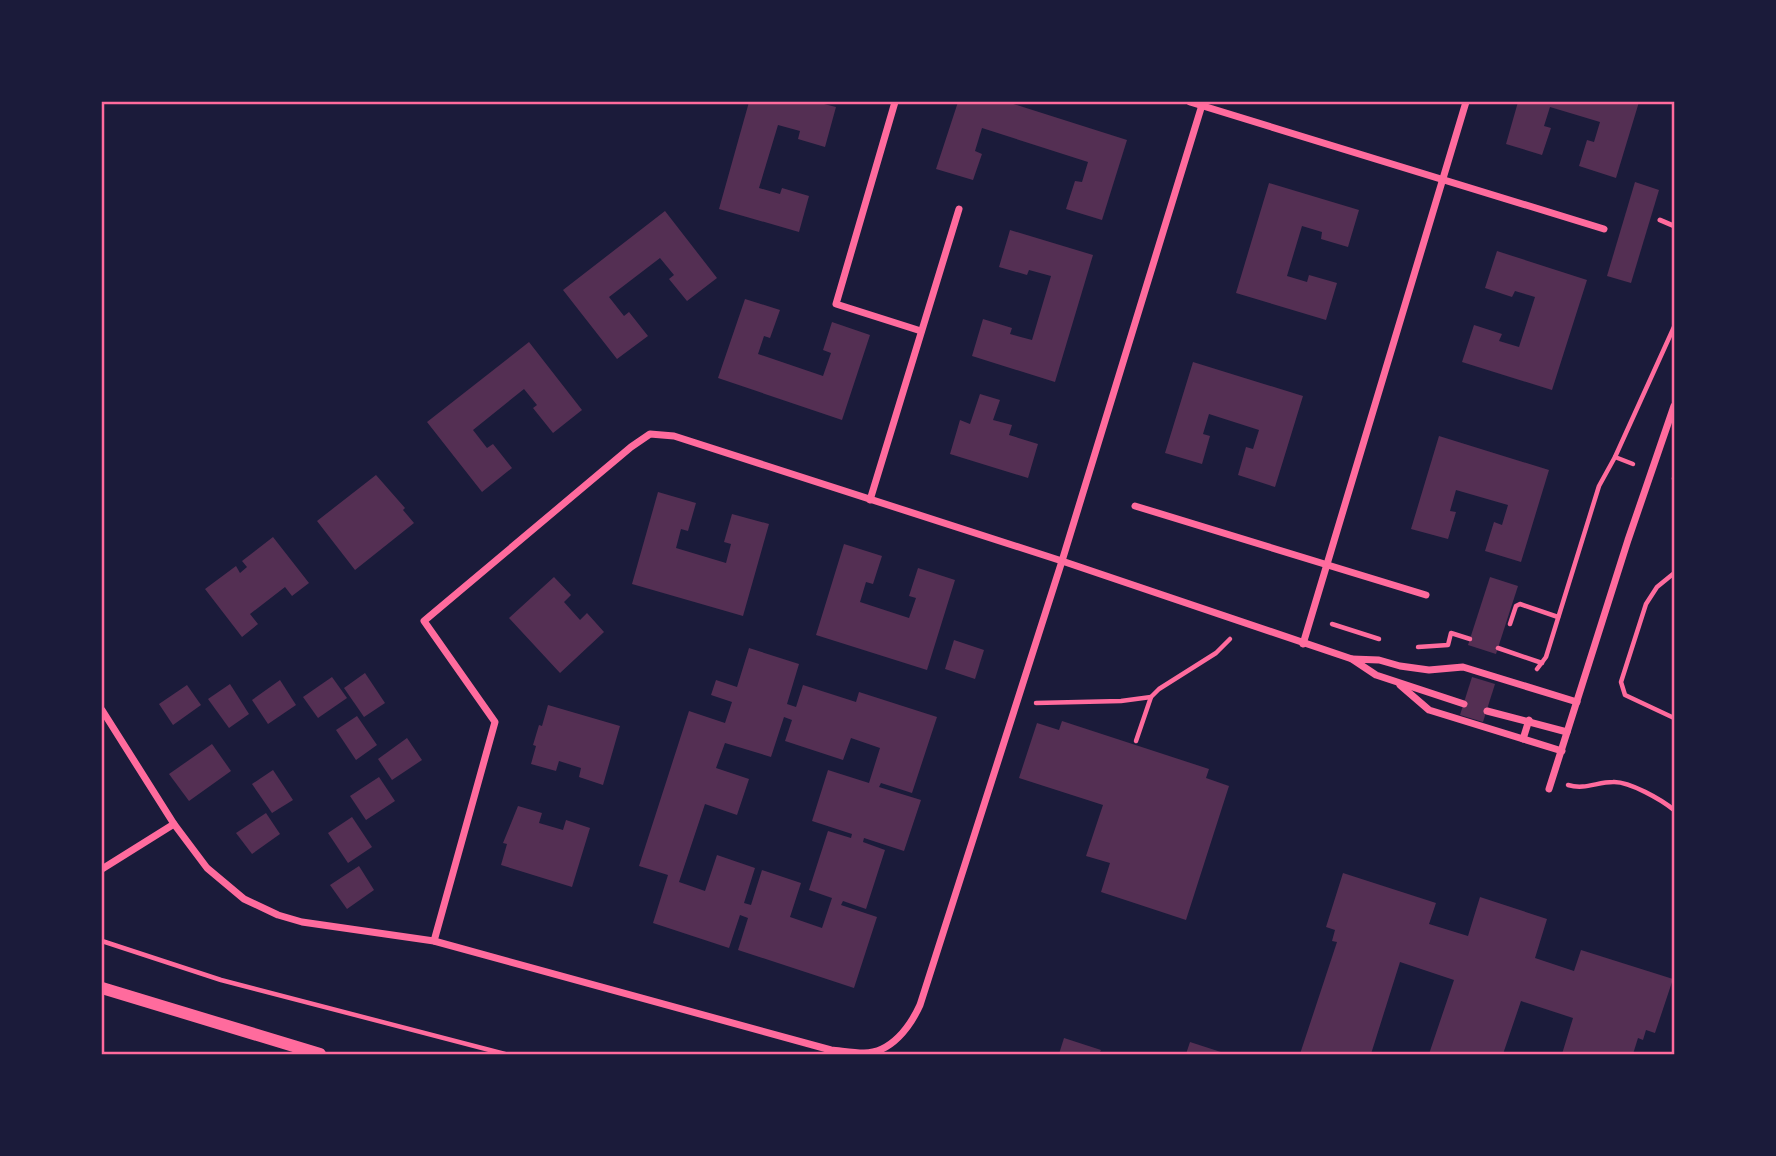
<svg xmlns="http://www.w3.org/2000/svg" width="1776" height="1156" viewBox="0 0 1776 1156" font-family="'Zilla Slab',serif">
  <rect width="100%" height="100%" fill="#1b1b3a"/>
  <g fill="#542f53" fill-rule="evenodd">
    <path d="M 749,102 L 816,102 L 836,107 L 825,147 L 798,139 L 800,131 L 778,125 L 759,188 L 780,194 L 782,188 L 809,196 L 799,232 L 719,209 Z"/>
    <path d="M 958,102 L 1007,102 L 1127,140 L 1102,220 L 1066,209 L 1075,181 L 1082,182 L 1088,162 L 982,128 L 975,151 L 982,154 L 973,180 L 936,169 Z"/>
    <path d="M 1518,102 L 1639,102 L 1616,178 L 1579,166 L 1587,140 L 1594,142 L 1600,122 L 1550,107 L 1544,126 L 1551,128 L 1542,155 L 1506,144 Z"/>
    <path d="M 1635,182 L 1659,190 L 1631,283 L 1607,276 Z"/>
    <path d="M 1269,183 L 1359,210 L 1348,247 L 1321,239 L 1322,232 L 1302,226 L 1287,276 L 1307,282 L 1309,275 L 1337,283 L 1326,320 L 1236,293 Z"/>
    <path d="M 665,211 L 717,278 L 687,301 L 669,279 L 674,275 L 660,258 L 609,297 L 624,316 L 629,312 L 648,336 L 617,359 L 563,290 Z"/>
    <path d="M 1010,230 L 1093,255 L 1055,382 L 972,356 L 983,319 L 1012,328 L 1010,334 L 1032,340 L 1051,276 L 1029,270 L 1027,275 L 999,267 Z"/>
    <path d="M 1497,251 L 1587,280 L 1552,390 L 1462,362 L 1474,325 L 1502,334 L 1499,341 L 1519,347 L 1535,297 L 1515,291 L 1512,297 L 1485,288 Z"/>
    <path d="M 745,299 L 780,310 L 770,338 L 764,336 L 758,354 L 823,376 L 831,353 L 823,350 L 832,322 L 870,335 L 842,420 L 718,378 Z"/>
    <path d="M 529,342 L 582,410 L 553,433 L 533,408 L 537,405 L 524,389 L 473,430 L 487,448 L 493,444 L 512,468 L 482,492 L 427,422 Z"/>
    <path d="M 1193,362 L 1303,396 L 1275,487 L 1238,475 L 1246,447 L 1253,449 L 1259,430 L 1209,414 L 1203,434 L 1210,436 L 1202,464 L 1165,453 Z"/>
    <path d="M 980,394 L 1000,400 L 993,420 L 1012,425 L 1009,435 L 1038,444 L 1028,478 L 950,454 L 960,420 L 970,424 Z"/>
    <path d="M 1439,436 L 1549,470 L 1521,562 L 1485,551 L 1494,522 L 1502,525 L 1508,505 L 1456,490 L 1450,511 L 1456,512 L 1448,539 L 1411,529 Z"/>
    <path d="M 376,475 L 405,508 L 403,510 L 414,523 L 355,570 L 317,521 Z"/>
    <path d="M 658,492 L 696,503 L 688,531 L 681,529 L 676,548 L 726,563 L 731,544 L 724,542 L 732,514 L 769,524 L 743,616 L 632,584 Z"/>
    <path d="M 273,537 L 309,583 L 292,596 L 285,587 L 250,614 L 258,624 L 242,637 L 205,589 L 236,566 L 240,573 L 247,567 L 242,561 Z"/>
    <path d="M 844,544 L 882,556 L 873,584 L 866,582 L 860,602 L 909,618 L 916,598 L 909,596 L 918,568 L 955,580 L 927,670 L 816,635 Z"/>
    <path d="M 554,577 L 571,595 L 564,602 L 580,620 L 587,613 L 604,632 L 560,673 L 509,618 Z"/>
    <path d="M 1490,577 L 1518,586 L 1496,654 L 1468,645 Z"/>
    <path d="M 954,640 L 984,650 L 975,679 L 945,669 Z"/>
    <path d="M 749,648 L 799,664 L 787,704 L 796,707 L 803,685 L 856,702 L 859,692 L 937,717 L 912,793 L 881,783 L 879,787 L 921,800 L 904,851 L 864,838 L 863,842 L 885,850 L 866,909 L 843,901 L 841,905 L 877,917 L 854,988 L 738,950 L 748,918 L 740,915 L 729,948 L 653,923 L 668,875 L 639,866 L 689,711 L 725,723 L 732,702 L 711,695 L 716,680 L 737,687 ZM 784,717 L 792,720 L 785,741 L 843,760 L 851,738 L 880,748 L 869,783 L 828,770 L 812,821 L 852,834 L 851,838 L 828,831 L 809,890 L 832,898 L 822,928 L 790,917 L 801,883 L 762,870 L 751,905 L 744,903 L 755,868 L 717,855 L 705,891 L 679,882 L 705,804 L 737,815 L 749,779 L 716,768 L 725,743 L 771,757 Z"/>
    <path d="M 365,673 L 385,703 L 364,717 L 344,688 Z"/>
    <path d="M 332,677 L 347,698 L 318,718 L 303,697 Z"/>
    <path d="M 1472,677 L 1495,684 L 1483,722 L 1460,715 Z"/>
    <path d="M 280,680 L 296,705 L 268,724 L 252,700 Z"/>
    <path d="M 230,684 L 249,714 L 229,728 L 208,699 Z"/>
    <path d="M 187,685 L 201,705 L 173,725 L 159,704 Z"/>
    <path d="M 548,705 L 620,726 L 603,785 L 579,777 L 581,768 L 559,761 L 556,771 L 531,764 L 536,746 L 533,745 L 539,725 L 542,726 Z"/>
    <path d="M 357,716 L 377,745 L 356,760 L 336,730 Z"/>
    <path d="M 1062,721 L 1209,769 L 1206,778 L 1229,786 L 1186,920 L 1101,892 L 1110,863 L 1086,856 L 1103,805 L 1019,778 L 1037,723 L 1059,730 Z"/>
    <path d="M 407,738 L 422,760 L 392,780 L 378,759 Z"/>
    <path d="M 212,744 L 231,771 L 189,801 L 169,774 Z"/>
    <path d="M 273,770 L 293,800 L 272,813 L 252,784 Z"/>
    <path d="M 379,777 L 395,801 L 366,820 L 350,796 Z"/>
    <path d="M 518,806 L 542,813 L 539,823 L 563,830 L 566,820 L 590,828 L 572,887 L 501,865 L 507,844 L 503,843 Z"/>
    <path d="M 266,813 L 280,834 L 252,854 L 236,833 Z"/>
    <path d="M 352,817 L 372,847 L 348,863 L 328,833 Z"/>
    <path d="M 359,866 L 374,890 L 347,909 L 330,885 Z"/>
    <path d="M 1343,873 L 1436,903 L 1429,924 L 1468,936 L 1480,897 L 1547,919 L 1535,958 L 1574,971 L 1581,950 L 1673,979 L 1655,1033 L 1646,1030 L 1643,1040 L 1638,1038 L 1633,1054 L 1562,1054 L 1573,1018 L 1521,1001 L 1503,1054 L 1429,1054 L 1454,980 L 1400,962 L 1371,1054 L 1300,1054 L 1337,942 L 1332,941 L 1335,930 L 1326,927 Z"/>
    <path d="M 1064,1038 L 1101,1050 L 1099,1054 L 1059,1054 Z"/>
    <path d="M 1190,1042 L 1227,1054 L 1186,1054 Z"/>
  </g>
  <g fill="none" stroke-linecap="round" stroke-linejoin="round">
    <g stroke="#ff6b9d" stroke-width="4.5">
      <path d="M 1633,464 L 1615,457 L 1674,327"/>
      <path d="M 1674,478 L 1674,479"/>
      <path d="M 1673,574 L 1657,587 L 1646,604 L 1621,682 L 1625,695 L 1674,718"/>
      <path d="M 1332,624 L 1379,639"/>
      <path d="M 1510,624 L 1516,606 L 1520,604 L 1558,617"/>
      <path d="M 1418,647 L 1448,645 L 1451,633 L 1470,639"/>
      <path d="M 1498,648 L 1542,663"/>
      <path d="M 1537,669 L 1546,657 L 1599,486 L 1615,457"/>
      <path d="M 1036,703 L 1121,701 L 1151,697"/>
      <path d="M 1136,741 L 1151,697 L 1159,689 L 1216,653 L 1230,639"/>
      <path d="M 1568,785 C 1585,790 1597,782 1613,782 C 1629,781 1662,800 1674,810"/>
      <path d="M 102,941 L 221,980 L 505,1054"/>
    </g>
    <path stroke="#ff6b9d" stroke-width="5" d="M 1660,220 L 1674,226"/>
    <g stroke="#ff6b9d" stroke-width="7">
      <path d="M 895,102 L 836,304 L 921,331"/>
      <path d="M 1190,102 L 1604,229"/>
      <path d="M 870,500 L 959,209"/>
      <path d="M 1135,506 L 1426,595"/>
      <path d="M 1303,644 L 1466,102"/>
      <path d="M 1352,659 L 1379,660 L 1400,666 L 1429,670 L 1463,667 L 1577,702"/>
      <path d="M 1400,685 L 1429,710 L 1562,751"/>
      <path d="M 102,710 L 174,824 L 207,868 L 244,899 L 278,915 L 302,922 L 434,941 L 831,1050 C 842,1051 853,1053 864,1053 C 891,1053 910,1027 920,1005 L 1062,561 L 1202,105"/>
      <path d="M 1487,711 L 1567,732"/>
      <path d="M 1523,739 L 1529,720"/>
      <path d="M 1549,789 L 1628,540 L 1674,406"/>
      <path d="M 102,869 L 174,824"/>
      <path d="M 434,941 L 495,722 L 424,621 L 631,447 L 650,434 L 674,436 L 1062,561 L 1352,659 L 1376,675 L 1464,704"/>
    </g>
    <path stroke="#ff6b9d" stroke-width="12" d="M 102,988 L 320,1054"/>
  </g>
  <rect width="1776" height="1156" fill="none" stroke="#1b1b3a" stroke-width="206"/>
  <rect x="103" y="103" width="1570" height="950" fill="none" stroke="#ff6b9d" stroke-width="2.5"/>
</svg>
